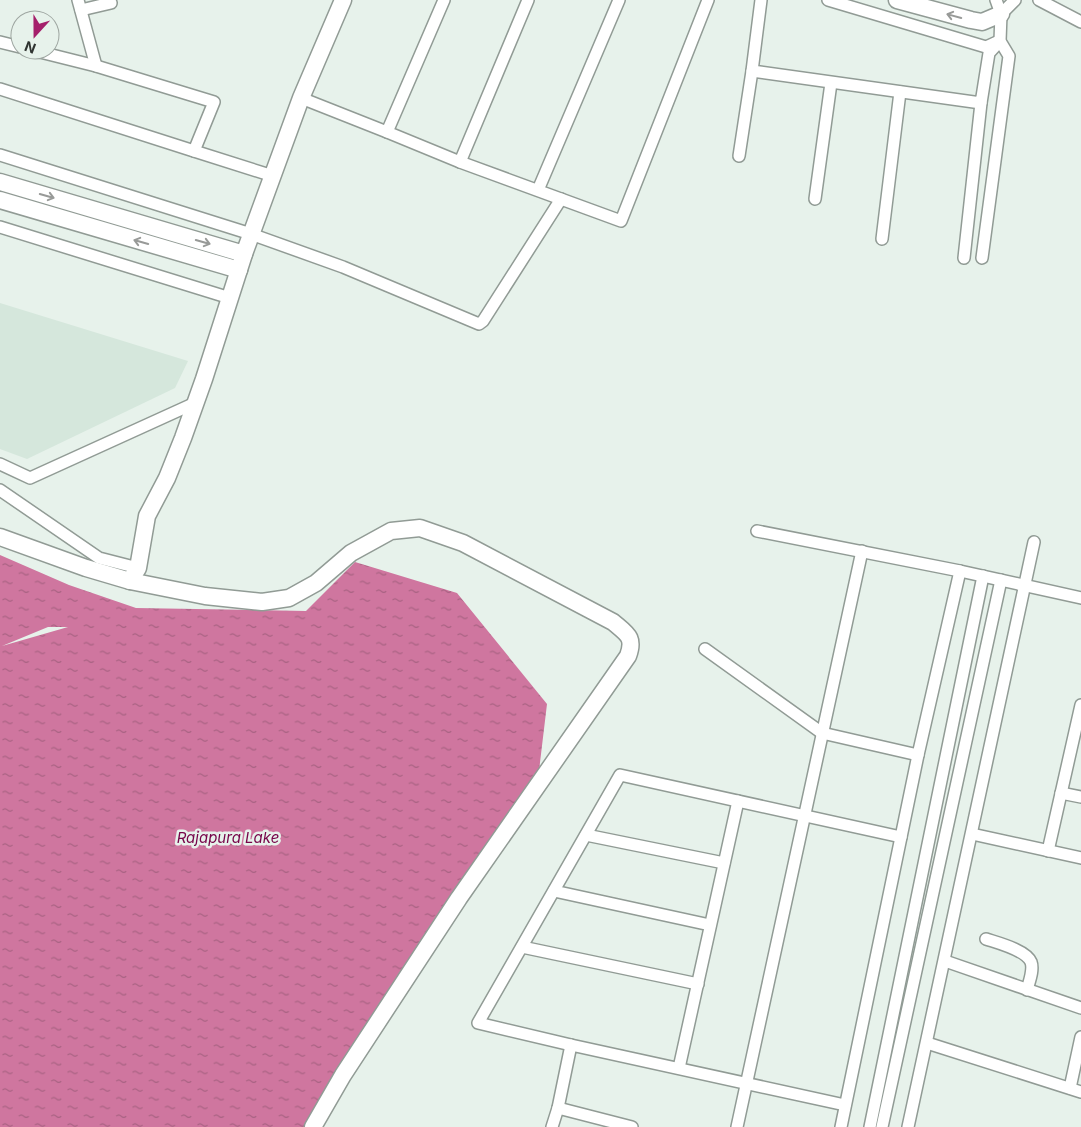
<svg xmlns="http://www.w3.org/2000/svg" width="1081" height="1127" viewBox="0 0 1081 1127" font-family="Inter,sans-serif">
  <defs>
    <pattern id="water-ripples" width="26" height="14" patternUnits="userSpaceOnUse" patternTransform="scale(1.25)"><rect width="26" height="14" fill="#cf769f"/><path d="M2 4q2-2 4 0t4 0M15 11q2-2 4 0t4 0" fill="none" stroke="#a86282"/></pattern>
  </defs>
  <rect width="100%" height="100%" fill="#e7f2eb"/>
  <path fill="#d5e7dc" d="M 0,303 L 188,361 L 175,388 L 27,459 L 0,449 Z"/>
  <path fill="url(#water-ripples)" fill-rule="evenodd" d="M 0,555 L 69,585 L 136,608 L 306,611 L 355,562 L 457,593 L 547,704 L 536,796 L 431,941 L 320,1127 L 0,1127 ZM 48,627 L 68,627 L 2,646 Z"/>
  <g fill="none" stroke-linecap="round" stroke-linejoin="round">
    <g stroke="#919b95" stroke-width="14">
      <g id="street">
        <path d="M 78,0 L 96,66"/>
        <path d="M 761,0 L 752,71 L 981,103 L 989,53 L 1000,41"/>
        <path d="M 828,0 L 986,47 L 999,41"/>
        <path d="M 1039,0 L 1081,22"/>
        <path d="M 81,10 L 111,3"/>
        <path d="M 1001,14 L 1015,0"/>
        <path d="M 0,42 L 20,47"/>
        <path d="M 0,89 L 194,151 L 214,102 L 96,66 L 32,50"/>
        <path d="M 301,98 L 387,132 L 460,162 L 621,221 L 708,0"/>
        <path d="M 387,132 L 444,0"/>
        <path d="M 194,151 L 273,176"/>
        <path d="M 0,155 L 251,234 L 343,267 L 479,324 L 483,321 L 561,199"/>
        <path d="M 739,156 L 752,71"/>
        <path d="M 460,162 L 528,0"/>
        <path d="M 538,190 L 619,0"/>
        <path d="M 815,199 L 831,83"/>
        <path d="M 0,227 L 230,298"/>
        <path d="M 882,239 L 900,92"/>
        <path d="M 964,258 L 981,103"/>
        <path d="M 982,258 L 1009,56 L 1000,41 L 1001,14 L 996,0"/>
        <path d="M 0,464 L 30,478 L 195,403"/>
        <path d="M 0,490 L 99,558 L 138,568"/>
        <path d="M 757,531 L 960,571 L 918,755 L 841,1127"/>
        <path d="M 960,571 L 1081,598"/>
        <path d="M 705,649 L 822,733 L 918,755"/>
        <path d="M 1061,793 L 1081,797"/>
        <path d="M 972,834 L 1081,858"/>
        <path d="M 586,835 L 724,863"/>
        <path d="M 1048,851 L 1081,705"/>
        <path d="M 554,891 L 710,925"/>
        <path d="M 986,939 C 998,943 1026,950 1031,962 C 1034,970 1029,982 1027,990"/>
        <path d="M 522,947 L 698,984"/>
        <path d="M 945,961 L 1081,1008"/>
        <path d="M 927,1043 L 1081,1092"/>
        <path d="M 571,1045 L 478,1023 L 620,775 L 901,837"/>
        <path d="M 679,1068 L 738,801"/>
        <path d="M 1070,1088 L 1081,1037"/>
        <path d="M 558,1108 L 632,1127"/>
        <path d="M 552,1127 L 558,1108 L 571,1045 L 845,1105"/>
        <path d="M 737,1127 L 862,551"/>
        <path d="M 870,1127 L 983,576"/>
        <path d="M 882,1127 L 1001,580"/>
        <path d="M 908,1127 L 1034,542"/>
      </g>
    </g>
    <g stroke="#919b95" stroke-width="19">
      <g id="secondary">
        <path d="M 897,0 L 971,20 L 982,22 L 1001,14"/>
        <path d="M 0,182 L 244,254"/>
        <path d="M 0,200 L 239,270"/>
        <path d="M 0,537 L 86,568 L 130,581 L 138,568 L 147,516 L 167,478 L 183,438 L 204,379 L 244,254 L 301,98 L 343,0"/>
        <path d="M 130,581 L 205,596 L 262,602 L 289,598 L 316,583 L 351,553 L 391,531 L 420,528 L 463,543 L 613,622 C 627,634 635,637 628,656 L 459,898 L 343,1075 L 313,1127"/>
      </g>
    </g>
    <use href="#street" stroke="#fff" stroke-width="11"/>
    <use href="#secondary" stroke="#fff" stroke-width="16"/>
  </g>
  <defs><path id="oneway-shaft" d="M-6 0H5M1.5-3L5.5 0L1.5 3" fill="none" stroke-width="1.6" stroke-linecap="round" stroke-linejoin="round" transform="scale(1.25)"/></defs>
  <g stroke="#989a98">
    <use href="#oneway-shaft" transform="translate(954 16) rotate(-165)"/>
    <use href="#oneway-shaft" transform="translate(47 196) rotate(16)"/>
    <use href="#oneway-shaft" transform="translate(141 242) rotate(-164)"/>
    <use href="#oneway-shaft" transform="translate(203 242) rotate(16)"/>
  </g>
  <g text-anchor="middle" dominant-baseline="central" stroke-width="5" stroke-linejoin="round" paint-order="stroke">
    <g font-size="15" font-style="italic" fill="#760449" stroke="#e7f2eb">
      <text x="228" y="837">Rajapura Lake</text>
    </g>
  </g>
  <g transform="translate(35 35) rotate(201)"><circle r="24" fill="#e7f2eb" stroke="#9ea6a1"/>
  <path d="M0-4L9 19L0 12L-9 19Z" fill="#a51f6b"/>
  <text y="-8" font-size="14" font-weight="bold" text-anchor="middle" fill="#303431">N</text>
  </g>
</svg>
